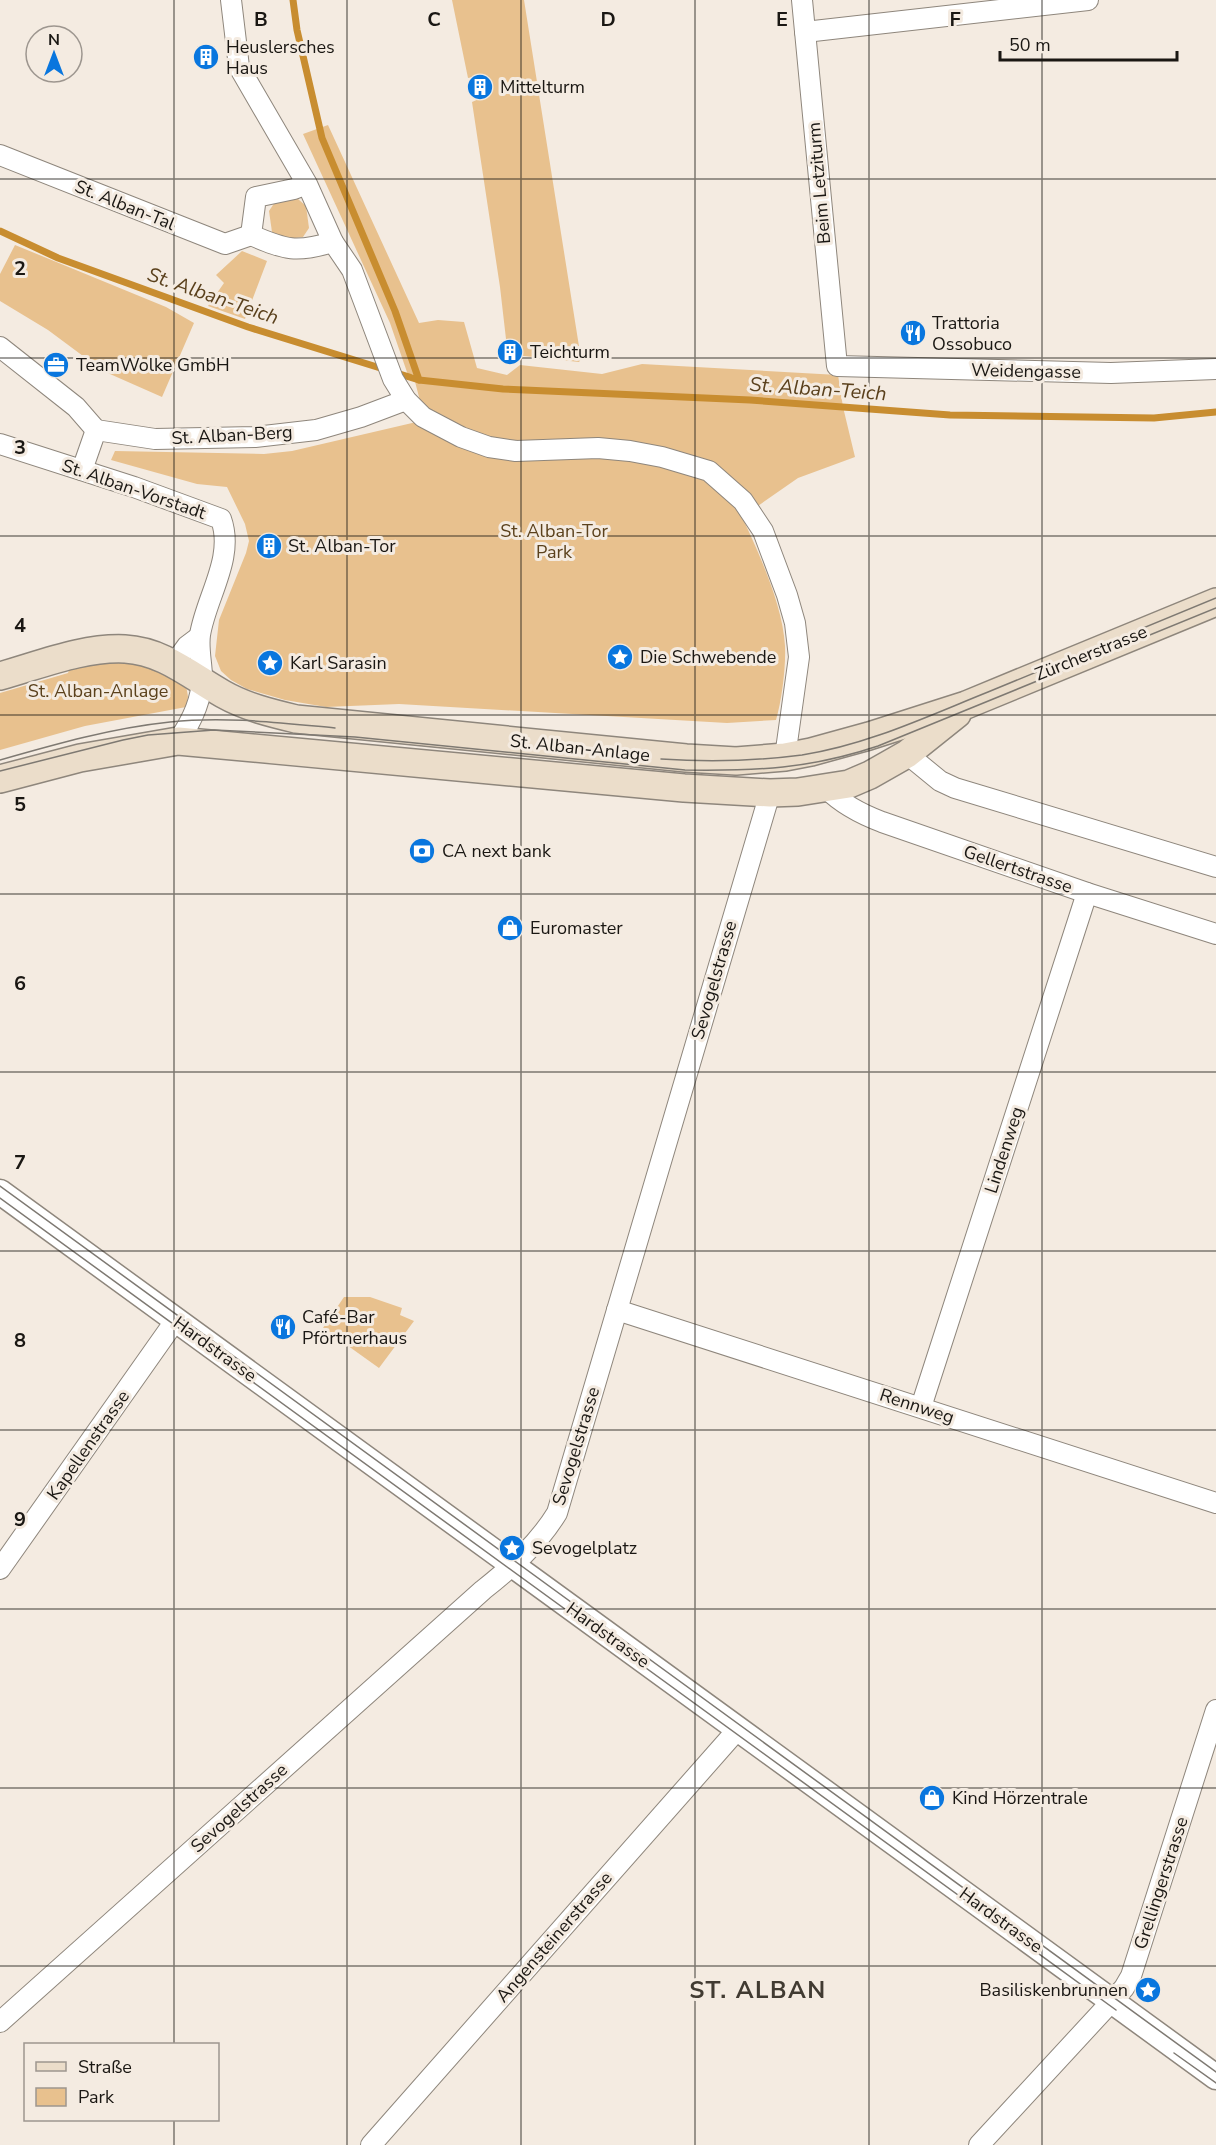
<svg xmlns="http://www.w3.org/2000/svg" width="1216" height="2145" viewBox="0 0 1216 2145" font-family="'Nunito Sans',sans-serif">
  <rect width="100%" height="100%" fill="#f4ebe1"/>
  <g fill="#e8c18e">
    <path d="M 452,0 L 524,0 L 581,359 L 579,362 L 515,355 L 517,351 L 515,344 L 506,339 L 500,287 L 472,102 L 488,95 L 490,84 C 484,76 477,76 468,78 Z"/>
    <path d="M 328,125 L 419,323 L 438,320 L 464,322 L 477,368 L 507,375 L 520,365 L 602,374 L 642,364 L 838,375 L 843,407 L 855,457 L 798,478 L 742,517 C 759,553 783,606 785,646 C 786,666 782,700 776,720 L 727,723 L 399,704 L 326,707 L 285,700 L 247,689 L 231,680 L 221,671 L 215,656 L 219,620 L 246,553 L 249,541 L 245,524 L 227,487 L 197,484 L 111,460 L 115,451 L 264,454 L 292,451 L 425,420 L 413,374 L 408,375 L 390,323 L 303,134 Z"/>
    <path d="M 298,199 L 306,206 L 309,228 L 303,237 L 280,240 L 272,232 L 269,211 L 275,202 Z"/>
    <path d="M 15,245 L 166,307 L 194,323 L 162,397 L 85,363 L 83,356 L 48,330 L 0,301 L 0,274 Z"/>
    <path d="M 242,251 L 267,261 L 245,319 L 208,306 L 224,283 L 216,275 Z"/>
    <path d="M 95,659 L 146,663 L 186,685 L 188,697 L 186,707 L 85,726 L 0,750 L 0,693 L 68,673 L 71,665 Z"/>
    <path d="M 344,1297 L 370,1297 L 402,1308 L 400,1315 L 414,1321 L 379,1368 L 323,1328 Z"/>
  </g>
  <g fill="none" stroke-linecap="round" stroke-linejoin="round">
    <g stroke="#c88d30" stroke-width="7">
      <path d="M 293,0 L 297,30 L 322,138 L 395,311 L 419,380 L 503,389 L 750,400 L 950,415 L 1154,418 L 1216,412"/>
      <path d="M 0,231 L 58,258 L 248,327 L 419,380"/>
    </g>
    <g stroke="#8e867c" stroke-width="22">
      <g id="minor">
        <path d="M 231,0 L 239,67 L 307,184 L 333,242 C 296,253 286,250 251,235 L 256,197 L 294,189 L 307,184"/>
        <path d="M 802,0 L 837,366 L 1111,373 L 1216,369"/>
        <path d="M 805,32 L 1088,0"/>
        <path d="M 0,155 L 225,244 L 251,235"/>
        <path d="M 333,242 L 352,270 L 393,379 L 406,400 L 423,417 L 461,437 L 489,447 L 516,451 L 598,448 L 630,451 L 662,457 L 709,471 L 743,501 L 763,531 L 787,595 L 795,623 L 799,657 L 785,757"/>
        <path d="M 0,347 L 76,407 L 96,430"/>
        <path d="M 96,430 L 155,439 L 255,437 L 316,430 L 361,417 L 406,400"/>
        <path d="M 0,444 L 134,487 L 221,519 C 235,558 206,597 200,635 C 198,649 202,664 202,677 C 202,700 190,724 178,741"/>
        <path d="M 82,470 L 96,430"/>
        <path d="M 174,664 L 187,646 L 199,637"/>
        <path d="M 907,754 L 940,781 L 955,788 L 1216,867"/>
        <path d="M 827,789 C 843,805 861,814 882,822 L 1087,893 L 1216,934"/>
        <path d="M 617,1310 L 1216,1503"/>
        <path d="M 921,1407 L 1087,893"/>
        <path d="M 0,1569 L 175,1321"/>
        <path d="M 0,2022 L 483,1590 C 512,1567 538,1544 557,1513 L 770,793"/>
        <path d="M 371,2145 L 738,1729"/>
        <path d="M 979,2145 L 1112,2001 L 1124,1988 L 1131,1976 L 1216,1710"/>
      </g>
    </g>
    <g stroke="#8e867c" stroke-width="27">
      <path id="tertiary" d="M 0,1192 L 1216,2077"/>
    </g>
    <g stroke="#8e867c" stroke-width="30">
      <g id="secondary">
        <path d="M 0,676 C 40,665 83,647 125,649 C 163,651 191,676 223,694 C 246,707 271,713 296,719 L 686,758 L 736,761 L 785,757 L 811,752 L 869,736 L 966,705 L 1216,602"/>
        <path d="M 0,779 L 80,758 L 178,741 L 684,788 L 770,793 L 798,792 L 849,784 L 870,775 L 907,754 L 957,714"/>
      </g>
    </g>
    <use href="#minor" stroke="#fff" stroke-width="20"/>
    <use href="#tertiary" stroke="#fff" stroke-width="24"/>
    <use href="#secondary" stroke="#ebddca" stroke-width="27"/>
    <g stroke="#7e7972" stroke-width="1.5">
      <path d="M 661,759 C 707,762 756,761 802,755 C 867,745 928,716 988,692 C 1064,660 1140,629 1216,598"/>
      <path d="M 0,760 C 56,744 112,728 170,722 C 225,716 281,723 335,728"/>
      <path d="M 0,771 L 123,740 L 148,735 L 214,730 L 355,737 L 685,770 C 758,771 809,769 878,746 L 1216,608"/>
      <path d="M 0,1186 L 1216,2072"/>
      <path d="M 0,1198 L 1116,2010"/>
      <path d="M 1174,2053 L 1216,2083"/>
    </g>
  </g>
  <path fill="none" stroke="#1a1713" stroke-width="1.5" stroke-opacity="0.55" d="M 174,0 L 174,2044M 347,0 L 347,2145M 521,0 L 521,2145M 695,0 L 695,2145M 869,0 L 869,2145M 1042,0 L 1042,2145M 0,179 L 1216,179M 0,358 L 1216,358M 0,536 L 1216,536M 0,715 L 1216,715M 0,894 L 1216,894M 0,1072 L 1216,1072M 0,1251 L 1216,1251M 0,1430 L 1216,1430M 0,1609 L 1216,1609M 0,1788 L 1216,1788M 0,1966 L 1216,1966M 174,2120 L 174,2145"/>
  <defs>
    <g id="building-disc" transform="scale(1.35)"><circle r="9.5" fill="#0976de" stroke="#f4ebe1"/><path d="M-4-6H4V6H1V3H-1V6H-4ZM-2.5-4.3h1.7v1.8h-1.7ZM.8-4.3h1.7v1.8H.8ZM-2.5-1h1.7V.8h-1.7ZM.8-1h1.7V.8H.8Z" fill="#fff"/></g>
    <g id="restaurant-disc" transform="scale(1.35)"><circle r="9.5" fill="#0976de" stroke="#f4ebe1"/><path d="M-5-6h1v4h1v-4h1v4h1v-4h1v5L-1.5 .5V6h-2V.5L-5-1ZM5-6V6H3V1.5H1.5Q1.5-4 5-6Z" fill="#fff"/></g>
    <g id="office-disc" transform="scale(1.35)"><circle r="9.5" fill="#0976de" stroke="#f4ebe1"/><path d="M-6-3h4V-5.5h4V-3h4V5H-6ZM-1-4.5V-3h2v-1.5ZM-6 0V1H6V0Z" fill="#fff"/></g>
    <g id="sight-disc" transform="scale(1.35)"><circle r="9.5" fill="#0976de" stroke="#f4ebe1"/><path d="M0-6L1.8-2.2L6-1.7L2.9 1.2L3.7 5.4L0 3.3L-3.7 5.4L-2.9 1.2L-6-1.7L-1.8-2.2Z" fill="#fff"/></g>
    <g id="bank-disc" transform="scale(1.35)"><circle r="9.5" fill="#0976de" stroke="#f4ebe1"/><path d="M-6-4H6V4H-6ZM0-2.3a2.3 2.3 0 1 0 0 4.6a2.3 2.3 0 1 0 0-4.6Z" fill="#fff"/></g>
    <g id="shop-disc" transform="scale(1.35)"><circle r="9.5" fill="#0976de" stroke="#f4ebe1"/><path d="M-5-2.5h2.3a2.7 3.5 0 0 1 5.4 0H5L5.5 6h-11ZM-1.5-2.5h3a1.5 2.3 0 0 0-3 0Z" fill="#fff"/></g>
  </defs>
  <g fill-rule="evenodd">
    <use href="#building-disc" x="206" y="57"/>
    <use href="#building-disc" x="480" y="87"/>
    <use href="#restaurant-disc" x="913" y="333"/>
    <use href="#building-disc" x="510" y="352"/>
    <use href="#office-disc" x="56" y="365"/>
    <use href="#building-disc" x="269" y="546"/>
    <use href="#sight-disc" x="620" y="657"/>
    <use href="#sight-disc" x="270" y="663"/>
    <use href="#bank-disc" x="422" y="851"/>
    <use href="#shop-disc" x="510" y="928"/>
    <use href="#restaurant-disc" x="283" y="1327"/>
    <use href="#sight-disc" x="512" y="1548"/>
    <use href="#shop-disc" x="932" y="1798"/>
    <use href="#sight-disc" x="1148" y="1990"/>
  </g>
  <g text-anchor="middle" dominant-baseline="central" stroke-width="6" stroke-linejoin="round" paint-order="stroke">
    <g font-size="18" fill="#1a1713" stroke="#f4ebe1" text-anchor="start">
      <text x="226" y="47">Heuslersches<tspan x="226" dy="21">Haus</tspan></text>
      <text x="500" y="87">Mittelturm</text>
      <text x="932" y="323">Trattoria<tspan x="932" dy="21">Ossobuco</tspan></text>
      <text x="530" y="352">Teichturm</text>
      <text x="76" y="365">TeamWolke GmbH</text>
      <text x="288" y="546">St. Alban-Tor</text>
      <text x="640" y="657">Die Schwebende</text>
      <text x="290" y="663">Karl Sarasin</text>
      <text x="442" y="851">CA next bank</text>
      <text x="530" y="928">Euromaster</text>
      <text x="302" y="1317">Café-Bar<tspan x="302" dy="21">Pförtnerhaus</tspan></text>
      <text x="532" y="1548">Sevogelplatz</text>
      <text x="952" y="1798">Kind Hörzentrale</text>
      <text x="1128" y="1990" text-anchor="end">Basiliskenbrunnen</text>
    </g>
    <g font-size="18" fill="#1a1713" stroke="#f4ebe1">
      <text transform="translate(819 183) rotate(-95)">Beim Letziturm</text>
      <text transform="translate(125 205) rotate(22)">St. Alban-Tal</text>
      <text transform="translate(1026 371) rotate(1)">Weidengasse</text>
      <text transform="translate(232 435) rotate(-3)">St. Alban-Berg</text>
      <text transform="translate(134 489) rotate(19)">St. Alban-Vorstadt</text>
      <text transform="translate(1091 653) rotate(-22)">Zürcherstrasse</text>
      <text transform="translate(580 748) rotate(6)">St. Alban-Anlage</text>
      <text transform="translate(1018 869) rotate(19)">Gellertstrasse</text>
      <text transform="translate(714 980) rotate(-74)">Sevogelstrasse</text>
      <text transform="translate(1004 1150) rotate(-72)">Lindenweg</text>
      <text transform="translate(215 1349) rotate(36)">Hardstrasse</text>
      <text transform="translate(917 1406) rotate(18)">Rennweg</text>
      <text transform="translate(88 1445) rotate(-55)">Kapellenstrasse</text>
      <text transform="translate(576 1446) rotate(-73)">Sevogelstrasse</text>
      <text transform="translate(608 1635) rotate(36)">Hardstrasse</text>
      <text transform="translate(239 1808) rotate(-42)">Sevogelstrasse</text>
      <text transform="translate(1161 1883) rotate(-72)">Grellingerstrasse</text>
      <text transform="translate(1001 1920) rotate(36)">Hardstrasse</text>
      <text transform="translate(554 1937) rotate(-49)">Angensteinerstrasse</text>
    </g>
    <g font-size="18" fill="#5b411c" stroke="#f4ebe1">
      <text x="554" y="531">St. Alban-Tor<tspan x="554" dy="21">Park</tspan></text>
      <text x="98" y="691">St. Alban-Anlage</text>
    </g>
    <g font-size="20" font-style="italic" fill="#5a401c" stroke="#f4ebe1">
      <text transform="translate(213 296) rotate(19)">St. Alban-Teich</text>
      <text transform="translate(818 389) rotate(4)">St. Alban-Teich</text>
    </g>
    <g font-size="24" font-weight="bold" letter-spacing="1.5" fill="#413b32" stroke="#f4ebe1">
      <text x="758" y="1990">ST. ALBAN</text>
    </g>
  </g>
  <g font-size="20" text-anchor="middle" font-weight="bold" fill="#1a1713" stroke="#f4ebe1" stroke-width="6" stroke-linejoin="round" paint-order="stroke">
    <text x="261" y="26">B</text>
    <text x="434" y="26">C</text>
    <text x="608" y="26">D</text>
    <text x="782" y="26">E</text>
    <text x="955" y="26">F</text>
    <text x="20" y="275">2</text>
    <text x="20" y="454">3</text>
    <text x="20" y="632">4</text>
    <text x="20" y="811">5</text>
    <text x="20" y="990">6</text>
    <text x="20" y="1169">7</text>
    <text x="20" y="1347">8</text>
    <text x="20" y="1526">9</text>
  </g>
  <rect x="24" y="2043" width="195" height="78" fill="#f4ebe1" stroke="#9d968f" stroke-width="1.5"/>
  <rect x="36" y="2062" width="30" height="9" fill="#ebddca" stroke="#9d968f" stroke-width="1.5"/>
  <text x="78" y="2073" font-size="18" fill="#1a1713">Straße</text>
  <rect x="36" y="2088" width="30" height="18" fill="#e8c18e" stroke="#9d968f" stroke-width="1.5"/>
  <text x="78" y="2103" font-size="18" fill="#1a1713">Park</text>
  <g transform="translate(54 54)"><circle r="28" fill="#f4ebe1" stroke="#9d968f" stroke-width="1.5"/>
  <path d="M0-4.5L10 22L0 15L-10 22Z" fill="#0976de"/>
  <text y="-9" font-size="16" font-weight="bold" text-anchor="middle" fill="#1a1713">N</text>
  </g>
  <path d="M1000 51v9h177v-9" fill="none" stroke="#1a1713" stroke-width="3"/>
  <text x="1009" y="51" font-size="18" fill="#1a1713" stroke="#f4ebe1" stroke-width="4.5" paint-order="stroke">50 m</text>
</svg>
